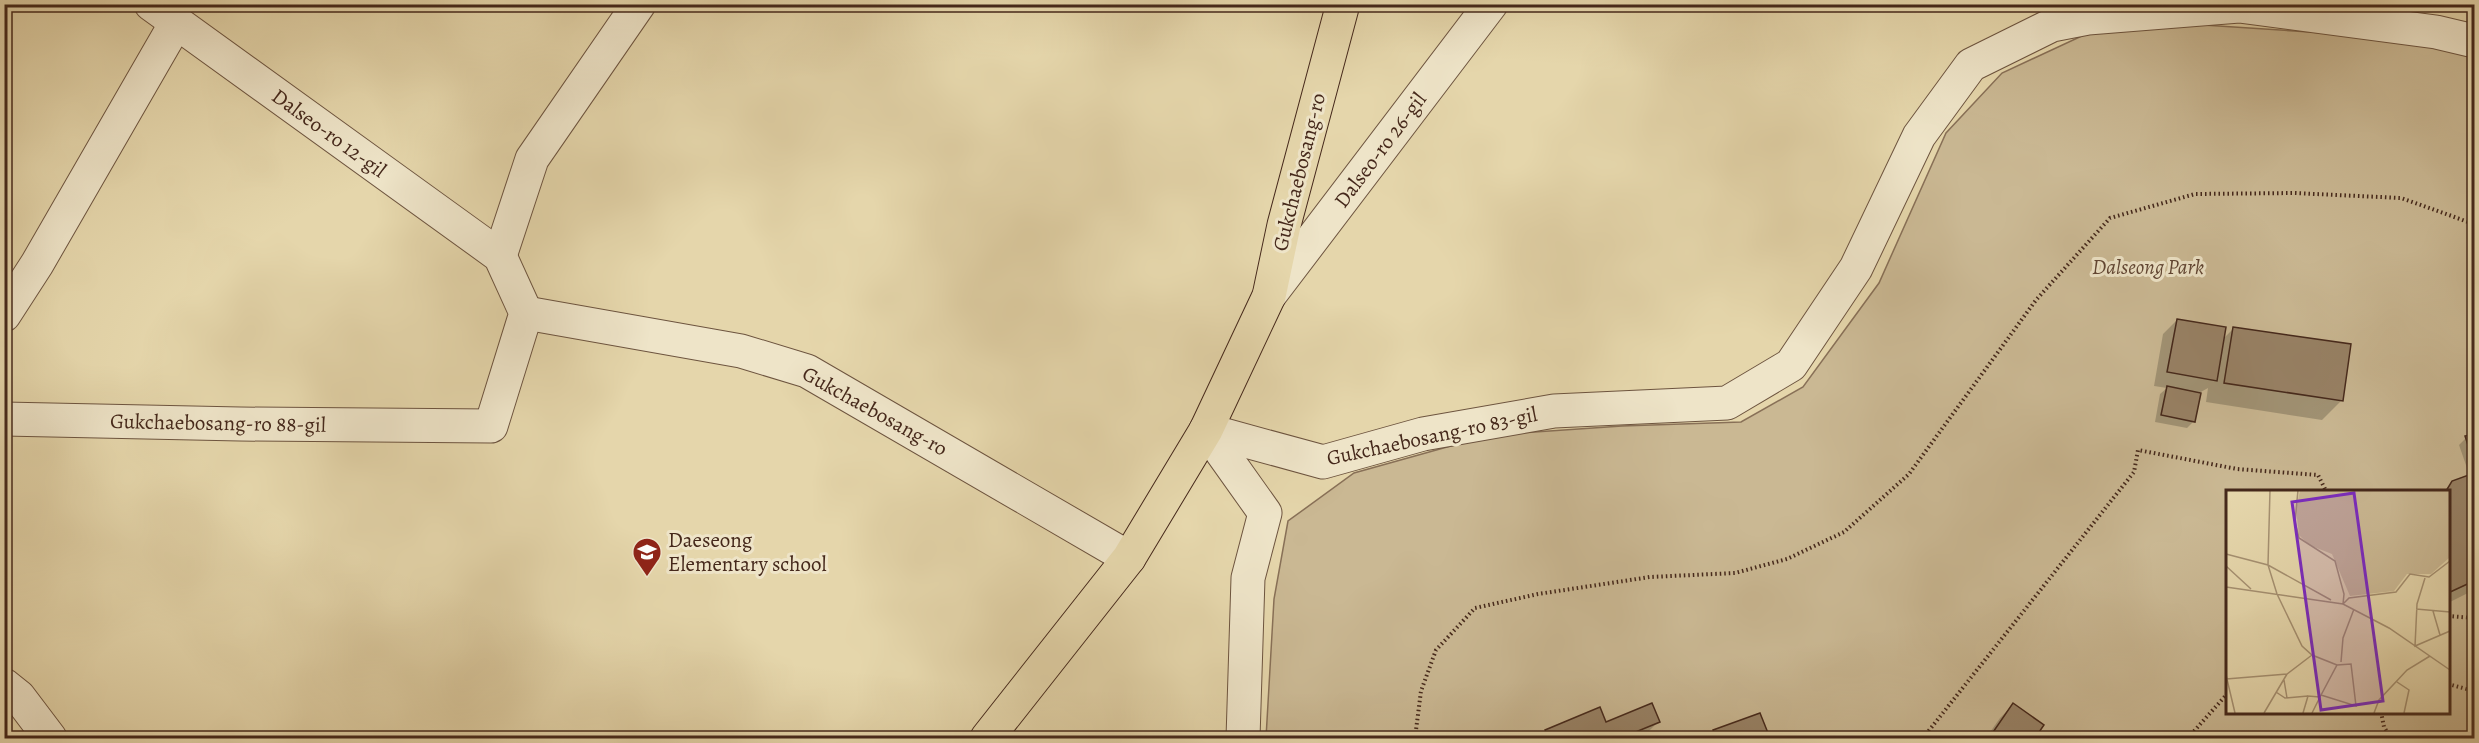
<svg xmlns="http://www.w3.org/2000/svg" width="2479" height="743" viewBox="0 0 2479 743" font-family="Alegreya,serif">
  <rect width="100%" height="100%" fill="#e5d6ab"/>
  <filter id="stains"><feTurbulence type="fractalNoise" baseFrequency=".00333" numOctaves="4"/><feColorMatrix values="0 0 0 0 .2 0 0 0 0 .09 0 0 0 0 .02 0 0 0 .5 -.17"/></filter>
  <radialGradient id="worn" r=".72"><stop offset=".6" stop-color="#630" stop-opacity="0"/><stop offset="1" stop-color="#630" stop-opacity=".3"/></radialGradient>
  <path fill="#cab893" stroke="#887057" stroke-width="1.5" fill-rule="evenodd" d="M 2203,25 L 2387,37 L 2474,56 L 2474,738 L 1266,738 L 1274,599 L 1288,521 L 1354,473 L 1490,435 L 1622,426 L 1741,422 L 1803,387 L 1879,283 L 1946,133 L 2002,73 L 2086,34 ZM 2227,491 L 2448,491 L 2448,712 L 2227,712 Z"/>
  <g fill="#0003">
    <path d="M 2177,320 L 2222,340 L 2233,329 L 2342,400 L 2322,420 L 2206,402 L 2208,388 L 2199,393 L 2194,421 L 2187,428 L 2155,422 L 2160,394 L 2167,388 L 2154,386 L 2163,334 Z"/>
    <path d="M 2474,435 L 2474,466 L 2467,468 L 2459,445 L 2466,438 Z"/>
    <path d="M 2474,475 L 2474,590 L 2448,603 L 2448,491 L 2444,491 L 2453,483 Z"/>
    <path d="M 2013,705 L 2042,725 L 2033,738 L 1986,738 L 2000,718 Z"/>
    <path d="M 1759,715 L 1768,738 L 1707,738 L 1714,732 Z"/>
    <path d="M 1658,722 L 1645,735 L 1637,738 L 1538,738 L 1546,731 L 1605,724 Z"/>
  </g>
  <g fill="#988266" stroke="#45281b" stroke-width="1.5">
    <path d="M 2177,319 L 2226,327 L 2217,381 L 2167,372 Z"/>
    <path d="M 2233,327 L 2351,344 L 2343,401 L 2224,383 Z"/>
    <path d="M 2167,386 L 2201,393 L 2195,422 L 2161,415 Z"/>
    <path d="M 2474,434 L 2474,463 L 2465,436 Z"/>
    <path d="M 2474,473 L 2474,581 L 2448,593 L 2446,491 L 2452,481 Z"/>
    <path d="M 1652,703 L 1660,722 L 1621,738 L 1548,738 L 1545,730 L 1600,707 L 1606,722 Z"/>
    <path d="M 2013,703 L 2044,725 L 2035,738 L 1989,738 Z"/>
    <path d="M 1760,713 L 1770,738 L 1716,738 L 1713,730 Z"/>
  </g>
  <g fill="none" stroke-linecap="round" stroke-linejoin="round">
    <g stroke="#6d543f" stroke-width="35">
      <g id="minor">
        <path d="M 500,256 L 532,159 L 639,4"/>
        <path d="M 1269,296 L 1491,4"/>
        <path d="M 526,313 L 741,351 L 807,371 L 1129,558"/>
        <path d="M 4,315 L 37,264 L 176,23"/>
        <path d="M 4,419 L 240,424 L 491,426 L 526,313 L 500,256 L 151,4"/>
        <path d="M 1206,430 L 1323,462 L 1423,434 L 1554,411 L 1727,403 L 1791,365 L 1856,268 L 1919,136 L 1971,65 L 2052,25 L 2088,18 L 2239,6 L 2436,32 L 2474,41"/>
        <path d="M 1206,430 L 1265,513 L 1248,578 L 1243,738"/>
        <path d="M 4,685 L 19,697 L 50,738"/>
      </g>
    </g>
    <g stroke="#45281b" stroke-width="35">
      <path id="major" d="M 987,738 L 1129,558 L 1206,430 L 1269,296 L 1284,225 L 1343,4"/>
    </g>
    <g stroke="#45281b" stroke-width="4" stroke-dasharray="1.5 3" stroke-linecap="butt">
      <path d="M 2448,616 L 2474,618"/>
      <path d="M 2448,684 L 2474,691"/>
      <path d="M 2381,712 L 2384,727 L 2391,738"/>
      <path d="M 1415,738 L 1421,691 L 1436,650 L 1475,608 L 1538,594 L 1650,577 L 1735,573 L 1787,559 L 1844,532 L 1909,474 L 2036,300 L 2110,218 L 2195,194 L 2294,193 L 2401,198 L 2474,224"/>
      <path d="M 1923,738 L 2134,472 L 2138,450 L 2237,469 L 2318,475 L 2326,491"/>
      <path d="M 2188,738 L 2227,694"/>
    </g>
    <use href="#minor" stroke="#eee4c8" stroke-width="33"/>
    <use href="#major" stroke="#e5d6ab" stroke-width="33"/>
  </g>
  <defs>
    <g id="school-pin" transform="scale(1.5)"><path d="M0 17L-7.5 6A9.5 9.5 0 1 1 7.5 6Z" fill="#8f2418" stroke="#eee4c8"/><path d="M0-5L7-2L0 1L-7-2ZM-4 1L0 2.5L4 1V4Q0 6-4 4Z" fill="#fff"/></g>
  </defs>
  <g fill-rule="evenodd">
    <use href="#school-pin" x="647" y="552"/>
  </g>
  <g text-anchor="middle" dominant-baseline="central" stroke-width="6" stroke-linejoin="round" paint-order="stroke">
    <g font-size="21" fill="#45281b" stroke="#eee4c8">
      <text transform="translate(329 133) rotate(36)">Dalseo-ro 12-gil</text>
      <text transform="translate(1380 150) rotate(-53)">Dalseo-ro 26-gil</text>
      <text transform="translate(1299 172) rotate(-76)">Gukchaebosang-ro</text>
      <text transform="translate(875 411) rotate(29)">Gukchaebosang-ro</text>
      <text transform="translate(218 423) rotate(1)">Gukchaebosang-ro 88-gil</text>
      <text transform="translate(1432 436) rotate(-12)">Gukchaebosang-ro 83-gil</text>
    </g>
    <g font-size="21" font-style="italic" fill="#604533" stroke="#eee4c8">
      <text x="2148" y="267">Dalseong Park</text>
    </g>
    <g font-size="21" fill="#45281b" stroke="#eee4c8" text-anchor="start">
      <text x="668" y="540">Daeseong<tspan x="668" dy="24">Elementary school</tspan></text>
    </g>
  </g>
  <g transform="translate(2226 490)">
    <rect width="224" height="224" fill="#e5d6ab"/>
    <path d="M 223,0 L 223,68 L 205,84 L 181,84 L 168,101 L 124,106 L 106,64 L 83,55 L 73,45 L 70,20 L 74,0 Z" fill="#cab893"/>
    <path fill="none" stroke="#a59071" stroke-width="1.5" d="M 44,0 L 42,75 L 51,104 L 76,156 L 86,165 L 111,175M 72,0 L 69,32 L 73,48 L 109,71 L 118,104 L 117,114M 0,64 L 42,75 L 105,110M 0,76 L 25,99M 199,88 L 191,114 L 189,156 L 224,141M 0,97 L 117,114 L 163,138 L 224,180M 117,114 L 123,108 L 170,102 L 184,84 L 203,87 L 224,71M 190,119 L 224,122M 207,121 L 214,145M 115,172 L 117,148 L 128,119M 0,185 L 9,223M 0,189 L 61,184 L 86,165M 58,190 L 61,208M 171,192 L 183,200 L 178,223M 50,202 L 59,208 L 82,206M 38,223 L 61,184M 77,223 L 82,206 L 94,207M 86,223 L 94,207 L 111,175 L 125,174 L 130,216 L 95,205M 148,223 L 153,210 L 181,180 L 204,166"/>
    <path fill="#7b2cbf" fill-opacity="0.15" stroke="#7b2cbf" stroke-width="3" d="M 128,3 L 157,211 L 95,220 L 66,12 Z"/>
    <rect width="224" height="224" fill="none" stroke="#45281b" stroke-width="3"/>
  </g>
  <rect width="2479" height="743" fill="none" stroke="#e5d6ab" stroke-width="24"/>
  <rect x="6" y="6" width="2467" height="731" fill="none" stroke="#45281b" stroke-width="3"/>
  <rect x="12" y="12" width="2455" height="719" fill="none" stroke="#45281b" stroke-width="1.5"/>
  <rect width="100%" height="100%" filter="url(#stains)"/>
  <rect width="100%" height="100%" fill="url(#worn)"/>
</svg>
